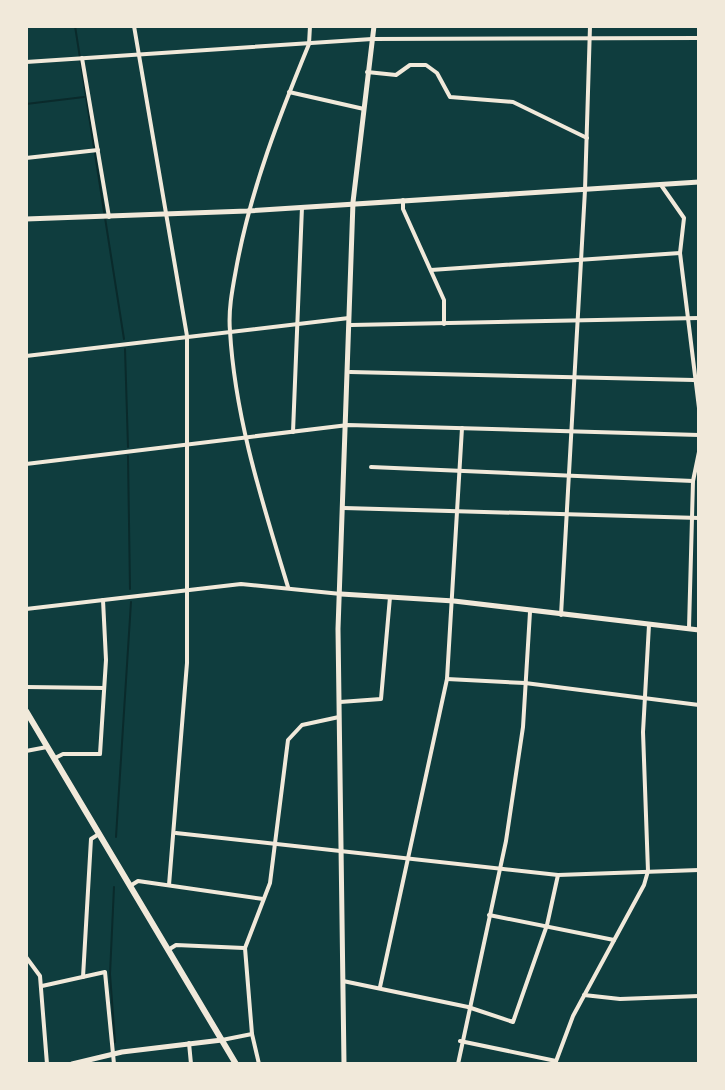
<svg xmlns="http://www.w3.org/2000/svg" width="725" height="1090" viewBox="0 0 725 1090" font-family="'Open Sans',sans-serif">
  <rect width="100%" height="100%" fill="#0f3d3e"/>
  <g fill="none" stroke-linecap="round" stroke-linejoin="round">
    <g stroke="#0a2a2b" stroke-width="2">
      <path d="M 75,26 L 124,339"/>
      <path d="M 26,104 L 84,97"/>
      <path d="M 125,349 L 128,447"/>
      <path d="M 128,456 L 130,589"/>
      <path d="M 116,837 L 131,602"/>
      <path d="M 114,887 L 110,974 L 115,1042"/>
    </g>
    <g stroke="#f1e9da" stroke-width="4">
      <path d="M 134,26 L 187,336 L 187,663 L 169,885"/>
      <path d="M 82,58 L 109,217"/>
      <path d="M 26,62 L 372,39 L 699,38"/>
      <path d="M 367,72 L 396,75 L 410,65 L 426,65 L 437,73 L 450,97 L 513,102 L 587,138"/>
      <path d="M 289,92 L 364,109"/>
      <path d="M 26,158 L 98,150"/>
      <path d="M 661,185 L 684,218 L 680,253 L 699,408"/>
      <path d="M 403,200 L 403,209 L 444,300 L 444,324"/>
      <path d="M 431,270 L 680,253"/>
      <path d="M 351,325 L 699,318"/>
      <path d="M 26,356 L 349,318"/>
      <path d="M 350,372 L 694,380"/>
      <path d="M 293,432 L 302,207"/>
      <path d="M 26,464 L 348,425 L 699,435"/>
      <path d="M 371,467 L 693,481"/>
      <path d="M 344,508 L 699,518"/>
      <path d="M 288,587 C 263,504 235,419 230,331 C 228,309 233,286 237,264 C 252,186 279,117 309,44 L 310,26"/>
      <path d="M 26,609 L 241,584 L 341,594"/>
      <path d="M 561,615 L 585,190 L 590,26"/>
      <path d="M 689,628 L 693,481 L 699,452"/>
      <path d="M 447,679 L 525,683 L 699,705"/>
      <path d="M 26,687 L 104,688"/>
      <path d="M 340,702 L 381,699 L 390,597"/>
      <path d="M 26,751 L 47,747"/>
      <path d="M 55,758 L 63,754 L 100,754 L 106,660 L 103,600"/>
      <path d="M 176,833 L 558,875 L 699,870"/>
      <path d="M 130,886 L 138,881 L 263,899"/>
      <path d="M 489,915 L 614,940"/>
      <path d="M 168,950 L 176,945 L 244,948"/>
      <path d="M 26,957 L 40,976 L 47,1064"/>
      <path d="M 83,977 L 91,839 L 99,834"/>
      <path d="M 343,981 L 468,1007 L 513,1022 L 547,925 L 558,875"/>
      <path d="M 42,986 L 105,972 L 114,1064"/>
      <path d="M 380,987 L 447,679 L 462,428"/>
      <path d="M 584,995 L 620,999 L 699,996"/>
      <path d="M 222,1040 L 252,1034"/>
      <path d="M 460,1041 L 556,1061"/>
      <path d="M 189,1043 L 191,1064"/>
      <path d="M 259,1064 L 252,1034 L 245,948 L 270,883 L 288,740 L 302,725 L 339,717"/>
      <path d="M 458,1064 L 506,841 L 523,727 L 530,612"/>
      <path d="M 555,1064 L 573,1016 L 644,885 L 648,871 L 643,732 L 649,625"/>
    </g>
    <g stroke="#f1e9da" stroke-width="5">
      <path d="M 26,219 L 247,211 L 699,182"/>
      <path d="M 341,594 L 454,601 L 699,630"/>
      <path d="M 72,1064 L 122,1052 L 222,1040"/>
      <path d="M 344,1064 L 338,629 L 353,202 L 374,26"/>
    </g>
    <path stroke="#f1e9da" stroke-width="6" d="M 26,711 L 236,1064"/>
  </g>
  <rect width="725" height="1090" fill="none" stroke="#f1e9da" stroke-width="56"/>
</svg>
